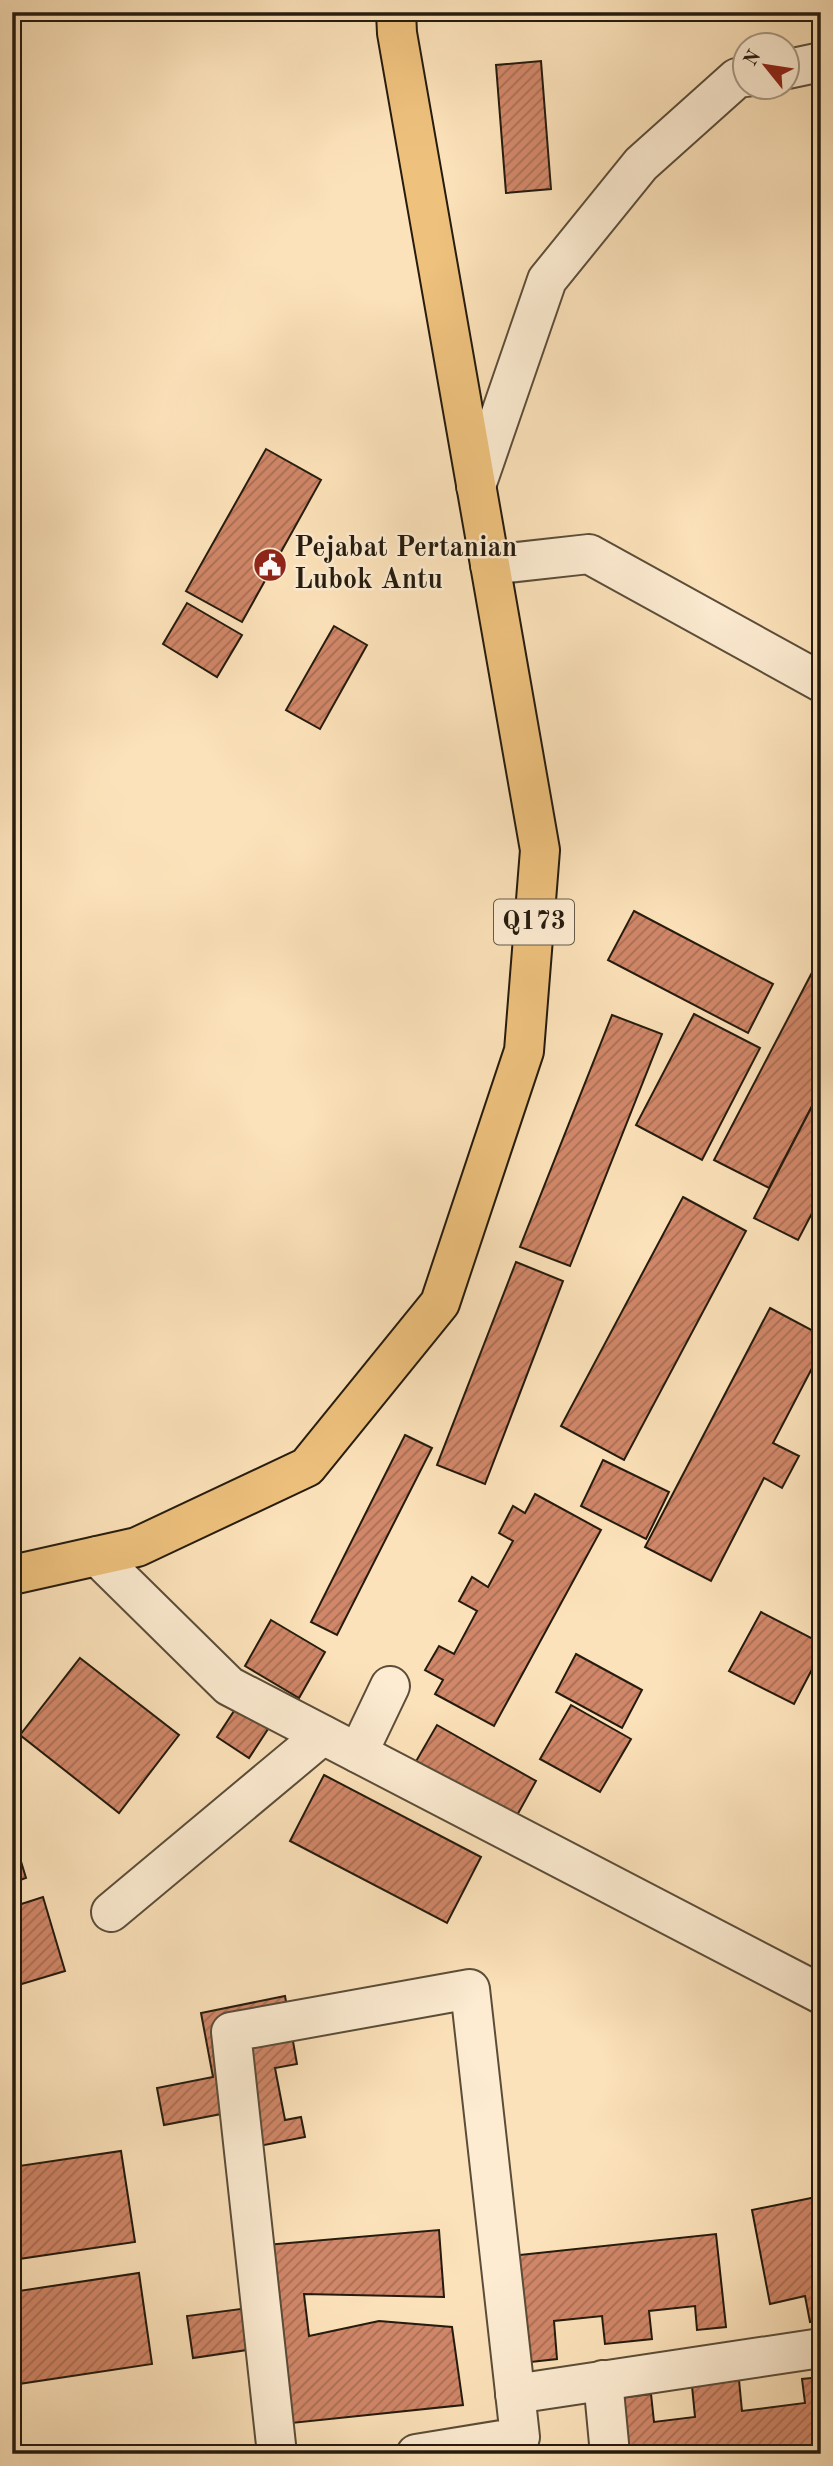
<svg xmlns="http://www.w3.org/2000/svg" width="833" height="2466" viewBox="0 0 833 2466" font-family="'Old Standard TT',serif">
  <defs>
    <pattern id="building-hatch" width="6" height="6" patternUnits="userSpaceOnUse" patternTransform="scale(1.75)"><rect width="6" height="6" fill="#d18769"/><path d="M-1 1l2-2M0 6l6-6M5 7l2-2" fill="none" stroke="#a96e55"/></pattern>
  </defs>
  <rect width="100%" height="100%" fill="#fce2ba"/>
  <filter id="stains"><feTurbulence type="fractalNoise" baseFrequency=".00286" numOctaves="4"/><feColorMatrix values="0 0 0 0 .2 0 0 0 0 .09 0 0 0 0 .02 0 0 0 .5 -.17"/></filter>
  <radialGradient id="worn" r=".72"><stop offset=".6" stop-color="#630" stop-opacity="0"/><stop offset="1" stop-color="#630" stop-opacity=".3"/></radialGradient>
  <g fill="url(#building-hatch)" stroke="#251b0e" stroke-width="2">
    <path d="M 541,61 L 551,189 L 506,193 L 496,65 Z"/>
    <path d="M 266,449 L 321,480 L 242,622 L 186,591 Z"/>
    <path d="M 187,603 L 242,635 L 217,677 L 163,644 Z"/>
    <path d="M 334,626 L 367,645 L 320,729 L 286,710 Z"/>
    <path d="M 634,911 L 773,984 L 748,1033 L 608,960 Z"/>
    <path d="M 817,963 L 821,964 L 821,1089 L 769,1188 L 714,1160 Z"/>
    <path d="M 694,1014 L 760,1048 L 702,1160 L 636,1125 Z"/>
    <path d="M 612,1015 L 662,1034 L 570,1266 L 520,1247 Z"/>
    <path d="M 821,1089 L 821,1196 L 798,1240 L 754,1218 Z"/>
    <path d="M 683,1197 L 746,1231 L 624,1460 L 561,1426 Z"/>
    <path d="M 516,1262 L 563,1281 L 485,1484 L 437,1465 Z"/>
    <path d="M 770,1308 L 821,1335 L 821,1351 L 773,1443 L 799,1456 L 782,1488 L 764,1478 L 711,1581 L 645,1547 Z"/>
    <path d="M 405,1435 L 432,1448 L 337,1635 L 311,1622 Z"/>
    <path d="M 603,1460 L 669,1492 L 646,1539 L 581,1506 Z"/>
    <path d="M 535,1494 L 601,1530 L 494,1726 L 435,1694 L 443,1680 L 425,1670 L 439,1646 L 454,1654 L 477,1611 L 459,1601 L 472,1577 L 488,1587 L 513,1541 L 499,1533 L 513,1506 L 525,1513 Z"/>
    <path d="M 761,1612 L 821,1643 L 821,1652 L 794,1704 L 729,1671 Z"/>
    <path d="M 271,1620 L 325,1652 L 299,1698 L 245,1666 Z"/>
    <path d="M 576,1654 L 642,1690 L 622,1728 L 556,1692 Z"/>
    <path d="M 80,1658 L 179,1735 L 119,1813 L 20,1735 Z"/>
    <path d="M 571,1705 L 631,1739 L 600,1792 L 540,1759 Z"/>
    <path d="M 236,1708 L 268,1729 L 249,1758 L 217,1737 Z"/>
    <path d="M 437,1725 L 536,1781 L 515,1819 L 415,1763 Z"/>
    <path d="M 324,1775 L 481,1857 L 447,1923 L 290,1841 Z"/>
    <path d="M 12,1832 L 26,1878 L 12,1883 Z"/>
    <path d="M 43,1897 L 65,1971 L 12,1987 L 12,1907 Z"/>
    <path d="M 285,1996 L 297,2064 L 275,2068 L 285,2120 L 301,2117 L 305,2137 L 244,2149 L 237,2111 L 164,2125 L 157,2088 L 213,2077 L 201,2013 Z"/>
    <path d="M 121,2151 L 135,2242 L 12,2260 L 12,2167 Z"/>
    <path d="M 821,2196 L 821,2320 L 810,2322 L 805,2296 L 770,2304 L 752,2210 Z"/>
    <path d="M 439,2230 L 444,2297 L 304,2294 L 309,2336 L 379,2321 L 452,2327 L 463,2405 L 263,2426 L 254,2349 L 193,2358 L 187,2316 L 249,2308 L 241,2247 Z"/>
    <path d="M 716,2234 L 726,2327 L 697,2330 L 695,2306 L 649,2311 L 652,2339 L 605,2344 L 602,2316 L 554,2321 L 557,2359 L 513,2364 L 501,2257 Z"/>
    <path d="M 139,2273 L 152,2364 L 12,2385 L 12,2292 Z"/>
    <path d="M 821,2377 L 821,2454 L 618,2454 L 612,2399 L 651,2394 L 654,2422 L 695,2417 L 692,2386 L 739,2380 L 742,2411 L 805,2403 L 802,2379 Z"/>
  </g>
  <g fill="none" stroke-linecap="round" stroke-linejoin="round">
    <g stroke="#5b4d39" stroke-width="42">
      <g id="minor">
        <path d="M 788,69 L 821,62"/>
        <path d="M 476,486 L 547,280 L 641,164 L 737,78 L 746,77"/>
        <path d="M 490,565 L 589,554 L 821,682"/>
        <path d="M 97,1556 L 229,1686 L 821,1994"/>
        <path d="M 358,1753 L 390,1686"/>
        <path d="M 111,1912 L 323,1735"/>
        <path d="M 603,2380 L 610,2454"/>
        <path d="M 515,2394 L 821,2348"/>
        <path d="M 277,2454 L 231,2032 L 470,1989 L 520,2437 L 416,2454"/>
      </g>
    </g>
    <g stroke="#251b0e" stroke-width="42">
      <path id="major" d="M 12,1575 L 137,1547 L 307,1467 L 440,1303 L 524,1051 L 540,850 L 397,33 L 396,12"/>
    </g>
    <use href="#minor" stroke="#fdecd2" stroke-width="38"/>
    <use href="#major" stroke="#eec17d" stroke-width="38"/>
  </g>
  <defs>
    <g id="civic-disc" transform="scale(1.75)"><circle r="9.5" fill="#8f2418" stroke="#fdecd2"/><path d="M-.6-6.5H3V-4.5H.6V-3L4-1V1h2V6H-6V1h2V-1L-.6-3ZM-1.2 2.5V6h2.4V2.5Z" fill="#fff"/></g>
  </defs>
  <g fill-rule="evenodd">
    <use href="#civic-disc" x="270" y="565"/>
  </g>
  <g text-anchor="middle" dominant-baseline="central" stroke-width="5" stroke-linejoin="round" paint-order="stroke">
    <rect fill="#fdecd2" stroke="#665a49" stroke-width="2" x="494" y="899.5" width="80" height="45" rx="5"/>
    <g font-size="26" font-weight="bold" fill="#251b0e">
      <text x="534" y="922">Q173</text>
    </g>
    <g font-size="28" font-weight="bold" fill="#251b0e" stroke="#fdecd2" text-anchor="start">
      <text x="294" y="549">Pejabat Pertanian<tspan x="294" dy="32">Lubok Antu</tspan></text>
    </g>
  </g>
  <rect width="833" height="2466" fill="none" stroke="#fce2ba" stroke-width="42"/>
  <rect x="14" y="14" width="805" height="2438" fill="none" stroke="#251b0e" stroke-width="3.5"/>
  <rect x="21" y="21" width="791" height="2424" fill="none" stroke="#251b0e" stroke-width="2"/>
  <g transform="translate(766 66) rotate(300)"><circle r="33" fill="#fdecd2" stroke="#a79884" stroke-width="2"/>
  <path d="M0-5L12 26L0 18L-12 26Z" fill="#8f2418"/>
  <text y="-10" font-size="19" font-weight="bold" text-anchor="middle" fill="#251b0e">N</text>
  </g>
  <rect width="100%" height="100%" filter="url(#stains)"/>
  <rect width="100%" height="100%" fill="url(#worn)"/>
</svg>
